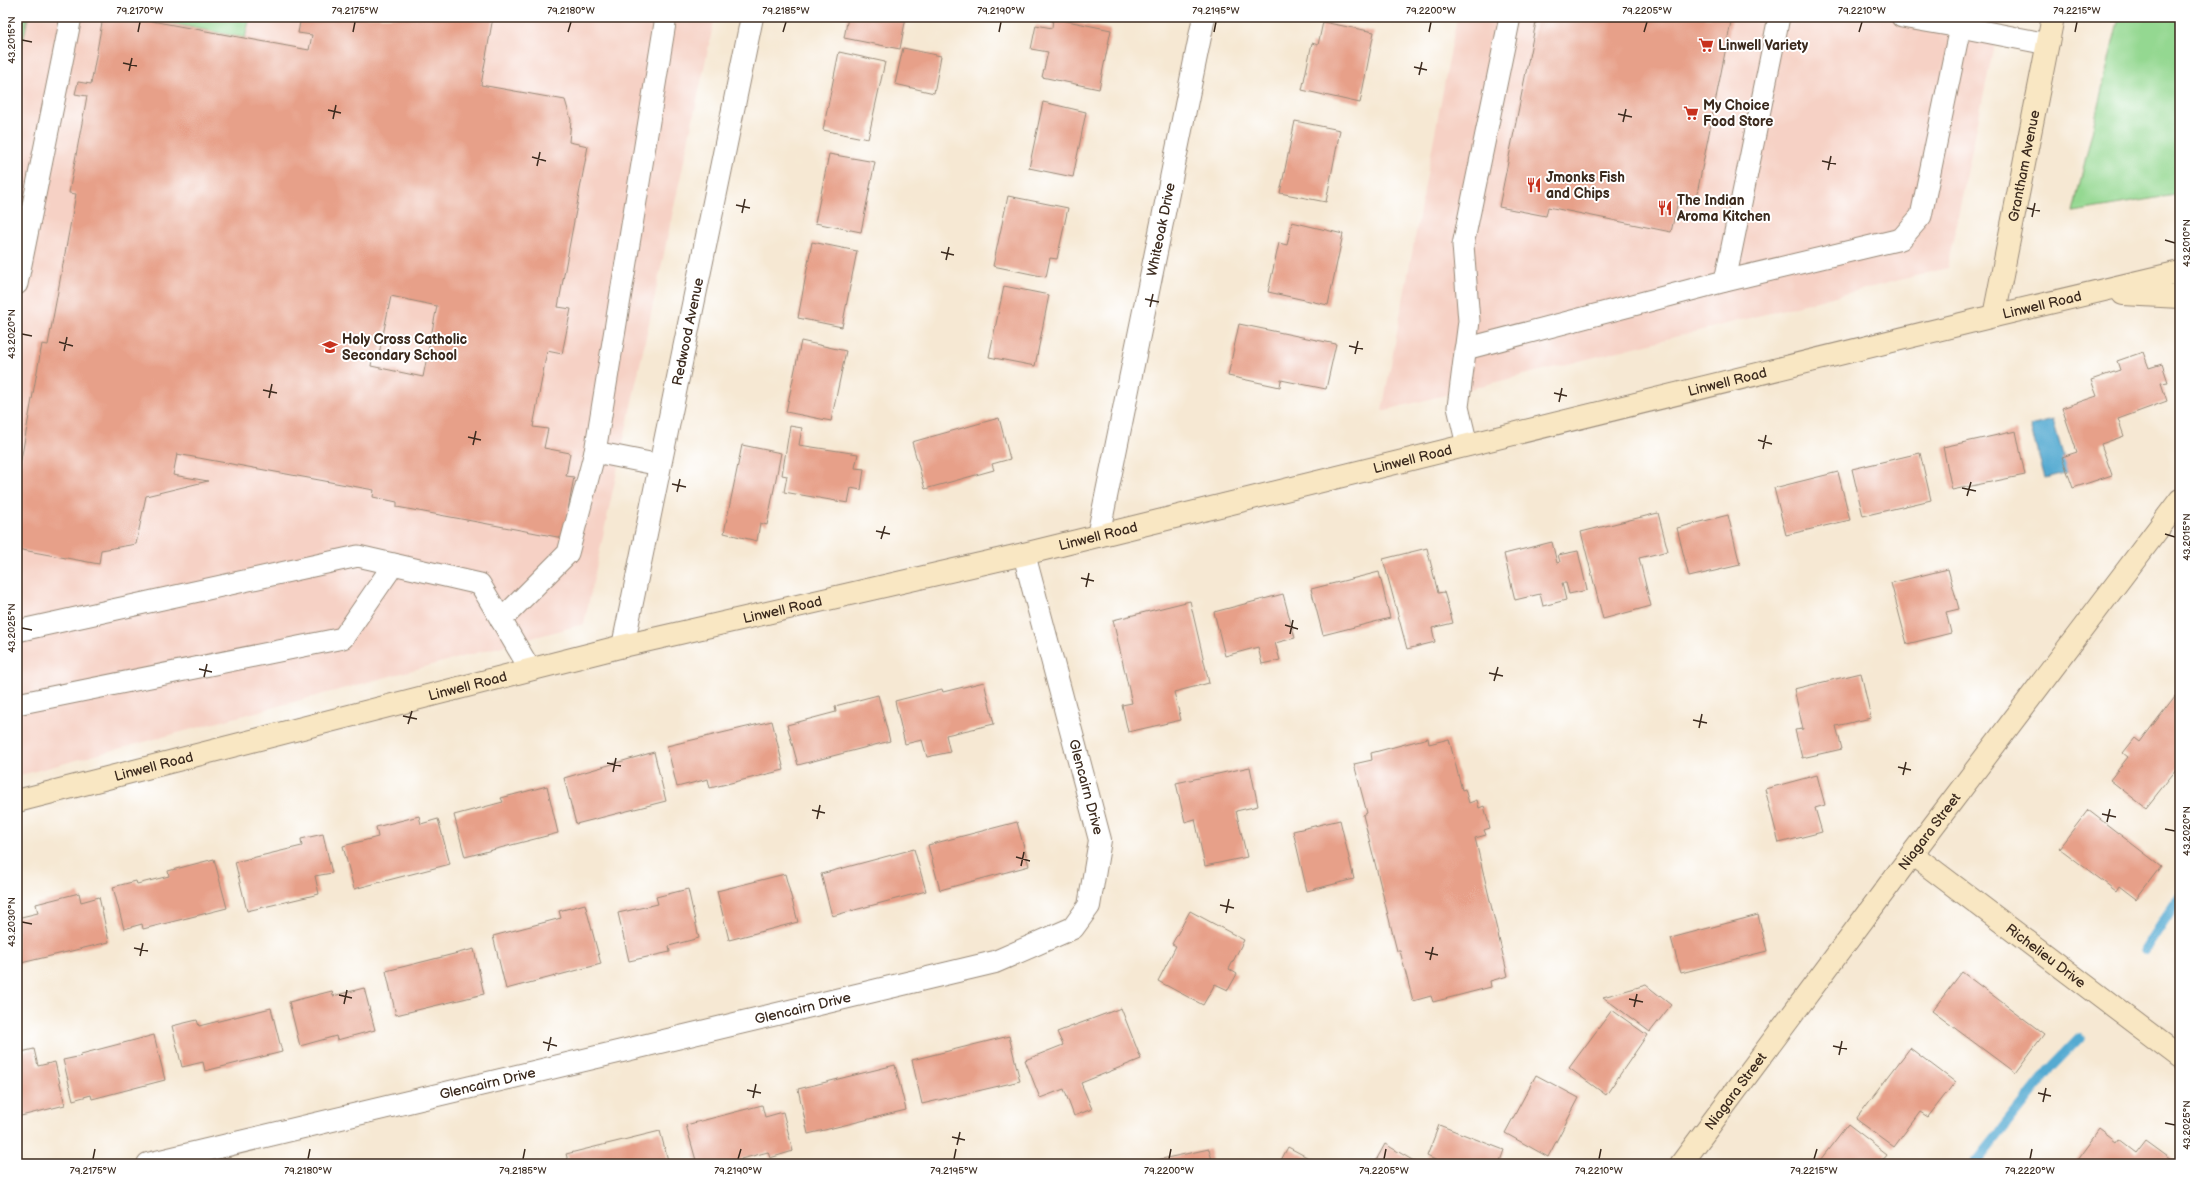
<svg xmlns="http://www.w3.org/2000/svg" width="2197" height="1181" viewBox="0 0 2197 1181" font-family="'Balsamiq Sans',sans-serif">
  <rect width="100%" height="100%" fill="#fff"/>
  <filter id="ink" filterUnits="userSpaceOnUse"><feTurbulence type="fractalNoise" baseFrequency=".025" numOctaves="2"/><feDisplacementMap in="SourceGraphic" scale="8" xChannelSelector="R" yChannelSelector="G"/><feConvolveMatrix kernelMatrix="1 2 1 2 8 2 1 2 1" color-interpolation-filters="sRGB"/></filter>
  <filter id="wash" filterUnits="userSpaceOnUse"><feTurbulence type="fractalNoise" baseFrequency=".012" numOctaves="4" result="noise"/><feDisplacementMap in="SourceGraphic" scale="16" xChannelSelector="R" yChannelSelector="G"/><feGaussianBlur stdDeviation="0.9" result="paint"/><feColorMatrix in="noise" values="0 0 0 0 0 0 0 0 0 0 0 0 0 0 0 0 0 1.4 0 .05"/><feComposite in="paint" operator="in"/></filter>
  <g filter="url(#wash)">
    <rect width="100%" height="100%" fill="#f6e8d3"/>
    <g fill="#f6d1c5">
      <path d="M 28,17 L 715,17 L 584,624 L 17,776 L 17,70 Z"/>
      <path d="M 1457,17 L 2000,17 L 1947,268 L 1382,411 Z"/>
    </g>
    <g fill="#94d891" stroke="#688158">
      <path d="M 17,17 L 28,17 L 17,70 Z"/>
      <path d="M 139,17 L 250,17 L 245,38 Z"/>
      <path d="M 2119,17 L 2180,17 L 2180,194 L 2073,212 Z"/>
    </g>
    <path fill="#54aad1" stroke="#486a78" d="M 2053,420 L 2068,472 L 2045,478 L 2030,426 Z"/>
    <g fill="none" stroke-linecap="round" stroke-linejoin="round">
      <g stroke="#54aad1" stroke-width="10">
        <path d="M 2145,950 L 2180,896"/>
        <path d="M 1975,1164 L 2053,1066 L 2080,1038"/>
      </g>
    </g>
    <g id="blocks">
      <g fill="#e7a089" fill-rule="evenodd">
        <path d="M 103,17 L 130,17 L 309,50 L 312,35 L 298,33 L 301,17 L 493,17 L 481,85 L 565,100 L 571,120 L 569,142 L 588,146 L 558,307 L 571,309 L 562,354 L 547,351 L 533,427 L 548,429 L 544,448 L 570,453 L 566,476 L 574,477 L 563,538 L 397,507 L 397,502 L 373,497 L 374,490 L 177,454 L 173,475 L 208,481 L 146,496 L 136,544 L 101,550 L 99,564 L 17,549 L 17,482 L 42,344 L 48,345 L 76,194 L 69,193 L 87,96 L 75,94 L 78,82 L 91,84 ZM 391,296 L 437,306 L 423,377 L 371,366 L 373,353 L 379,354 Z"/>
        <path d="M 848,17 L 906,17 L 900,49 L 844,38 Z"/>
        <path d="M 1537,17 L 1732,17 L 1695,204 L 1678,201 L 1671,232 L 1548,207 L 1546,216 L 1499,207 Z"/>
        <path d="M 1053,18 L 1111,30 L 1099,89 L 1042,77 L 1048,52 L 1031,49 L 1036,25 L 1052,28 Z"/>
        <path d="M 1323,22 L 1374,32 L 1360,103 L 1302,90 L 1312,43 L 1318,45 Z"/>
        <path d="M 903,48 L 941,56 L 934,93 L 895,84 Z"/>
        <path d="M 839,52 L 885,62 L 868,139 L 823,130 Z"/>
        <path d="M 1043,102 L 1086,112 L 1073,177 L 1029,168 Z"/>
        <path d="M 1295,121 L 1340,130 L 1326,202 L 1280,193 Z"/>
        <path d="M 829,154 L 875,162 L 861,232 L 815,223 Z"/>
        <path d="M 1008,196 L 1068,208 L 1057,259 L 1050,258 L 1046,277 L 993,266 Z"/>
        <path d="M 1292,222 L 1343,234 L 1328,305 L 1268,292 L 1279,243 L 1287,245 Z"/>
        <path d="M 812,242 L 857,251 L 842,327 L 798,318 Z"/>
        <path d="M 1004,286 L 1049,295 L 1035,366 L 989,357 Z"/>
        <path d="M 1239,324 L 1336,344 L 1326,389 L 1281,380 L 1280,387 L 1228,376 Z"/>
        <path d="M 801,341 L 846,351 L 831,421 L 786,412 Z"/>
        <path d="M 2143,352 L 2149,368 L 2162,364 L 2168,382 L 2161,383 L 2167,401 L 2118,419 L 2124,436 L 2101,444 L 2112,475 L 2073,488 L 2062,457 L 2077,452 L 2062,408 L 2097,396 L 2091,380 L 2120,370 L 2117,361 Z"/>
        <path d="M 999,418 L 1010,459 L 992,464 L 994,470 L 925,489 L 912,442 Z"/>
        <path d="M 790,426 L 802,428 L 799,445 L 858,454 L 855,468 L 864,469 L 861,490 L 851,488 L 848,503 L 784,492 L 787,476 L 782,475 Z"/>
        <path d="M 2016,431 L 2025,475 L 1952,490 L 1943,447 Z"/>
        <path d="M 742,445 L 781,453 L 767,525 L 760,523 L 757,541 L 724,533 Z"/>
        <path d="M 1920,453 L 1931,500 L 1863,516 L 1852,469 Z"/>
        <path d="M 1838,472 L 1850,520 L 1786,535 L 1774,488 Z"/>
        <path d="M 1658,513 L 1668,551 L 1639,558 L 1651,606 L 1603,619 L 1581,532 Z"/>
        <path d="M 1728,515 L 1740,565 L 1689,577 L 1677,528 Z"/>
        <path d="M 1552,542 L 1557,563 L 1560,562 L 1558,555 L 1578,551 L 1587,590 L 1569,594 L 1566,583 L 1562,583 L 1566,600 L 1543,606 L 1540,594 L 1515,600 L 1504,554 Z"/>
        <path d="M 1427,548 L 1438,593 L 1444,592 L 1453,623 L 1432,628 L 1435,642 L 1407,649 L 1383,559 Z"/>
        <path d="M 1948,569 L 1959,609 L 1946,612 L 1951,633 L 1907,644 L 1891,583 Z"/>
        <path d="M 1379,572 L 1390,618 L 1323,635 L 1311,589 Z"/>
        <path d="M 1283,594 L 1295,638 L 1275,643 L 1280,660 L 1262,664 L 1258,647 L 1225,656 L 1214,612 Z"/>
        <path d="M 1190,601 L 1209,683 L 1174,692 L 1181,720 L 1128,732 L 1122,705 L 1132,703 L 1113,620 Z"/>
        <path d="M 1861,673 L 1871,718 L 1836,726 L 1842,749 L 1802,758 L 1795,730 L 1803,729 L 1794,689 Z"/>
        <path d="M 984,682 L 994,724 L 946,735 L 950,752 L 927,757 L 922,740 L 905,744 L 895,701 L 942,689 L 943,692 Z"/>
        <path d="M 878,695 L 890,741 L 798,765 L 787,725 L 836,712 L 835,706 Z"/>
        <path d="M 2175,696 L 2180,699 L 2180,765 L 2146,808 L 2110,780 L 2128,757 L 2123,753 L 2135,738 L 2140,742 Z"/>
        <path d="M 772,721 L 784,770 L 710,788 L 708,779 L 677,787 L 667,746 Z"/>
        <path d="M 1428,738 L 1429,744 L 1449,739 L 1462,790 L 1465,789 L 1469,803 L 1477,800 L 1479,808 L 1484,806 L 1490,828 L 1484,830 L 1486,835 L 1475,838 L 1508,976 L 1490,981 L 1491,987 L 1433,1002 L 1431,996 L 1413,1001 L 1400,951 L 1397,951 L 1363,815 L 1367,813 L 1354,764 L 1372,760 L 1371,753 Z"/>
        <path d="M 654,752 L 666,801 L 576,824 L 564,778 Z"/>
        <path d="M 1250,767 L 1258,806 L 1236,811 L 1247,857 L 1205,866 L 1195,819 L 1185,822 L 1176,783 Z"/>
        <path d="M 1817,775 L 1825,805 L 1815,808 L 1822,832 L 1779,843 L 1765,789 Z"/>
        <path d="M 547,786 L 558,833 L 465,857 L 454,815 L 503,802 L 501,798 Z"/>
        <path d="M 2088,810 L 2161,866 L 2136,899 L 2119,886 L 2116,891 L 2059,848 Z"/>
        <path d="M 419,816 L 421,824 L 438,819 L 450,864 L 354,889 L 343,846 L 378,837 L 376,827 Z"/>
        <path d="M 1340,820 L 1354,879 L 1307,891 L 1293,831 Z"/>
        <path d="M 1017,822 L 1029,866 L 940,890 L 928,845 Z"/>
        <path d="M 323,834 L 332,873 L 315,876 L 319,894 L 247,911 L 235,862 L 302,846 L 301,839 Z"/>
        <path d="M 914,849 L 926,891 L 832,916 L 821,874 Z"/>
        <path d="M 214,859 L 227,908 L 143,929 L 142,924 L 124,929 L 113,887 L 136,881 L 137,884 L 169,876 L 168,871 Z"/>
        <path d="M 785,874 L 798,922 L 729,940 L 717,891 Z"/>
        <path d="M 688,889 L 699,938 L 669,946 L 670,952 L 629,961 L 618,913 L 658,904 L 656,897 Z"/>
        <path d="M 79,893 L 81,902 L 99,897 L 109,942 L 17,964 L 17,918 L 38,913 L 36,904 Z"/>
        <path d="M 585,904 L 601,964 L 506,989 L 493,936 L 561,918 L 559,911 Z"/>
        <path d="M 1190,911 L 1244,940 L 1229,969 L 1237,974 L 1228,990 L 1215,984 L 1203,1005 L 1158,981 L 1176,946 L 1172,944 Z"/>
        <path d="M 1758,915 L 1767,951 L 1681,973 L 1671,938 Z"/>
        <path d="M 474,949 L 484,994 L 396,1015 L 386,971 Z"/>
        <path d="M 1962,972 L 2044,1034 L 2015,1073 L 1932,1011 Z"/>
        <path d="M 1646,985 L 1671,1005 L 1650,1032 L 1603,997 Z"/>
        <path d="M 364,988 L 375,1030 L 337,1040 L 336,1036 L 300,1046 L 289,1002 L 332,991 L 333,996 Z"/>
        <path d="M 271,1008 L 282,1052 L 205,1071 L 203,1062 L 182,1067 L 172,1026 L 197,1020 L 199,1026 Z"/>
        <path d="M 1121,1008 L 1141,1059 L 1081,1083 L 1092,1109 L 1074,1116 L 1064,1089 L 1040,1098 L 1025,1060 L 1063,1045 L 1057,1032 Z"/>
        <path d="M 1612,1010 L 1647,1035 L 1606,1095 L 1569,1068 Z"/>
        <path d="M 154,1035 L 165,1080 L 92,1099 L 91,1095 L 73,1100 L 63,1060 L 82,1056 L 81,1054 Z"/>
        <path d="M 1009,1036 L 1020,1081 L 922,1104 L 912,1060 Z"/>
        <path d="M 1910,1048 L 1955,1082 L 1928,1117 L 1920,1112 L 1894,1147 L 1856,1119 Z"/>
        <path d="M 34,1049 L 38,1066 L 55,1062 L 65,1105 L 17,1117 L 17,1053 Z"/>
        <path d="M 895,1065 L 906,1110 L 808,1134 L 798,1089 Z"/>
        <path d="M 1536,1075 L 1579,1098 L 1548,1157 L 1505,1133 Z"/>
        <path d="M 762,1105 L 765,1117 L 783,1112 L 793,1151 L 770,1158 L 768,1152 L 741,1159 L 742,1164 L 697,1164 L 686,1125 Z"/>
        <path d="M 1848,1124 L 1887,1154 L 1879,1164 L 1817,1164 Z"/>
        <path d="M 1439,1125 L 1504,1150 L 1499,1164 L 1443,1164 L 1427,1156 Z"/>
        <path d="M 2100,1130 L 2117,1143 L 2119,1140 L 2136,1153 L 2146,1140 L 2179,1164 L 2075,1164 Z"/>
        <path d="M 660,1131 L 669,1164 L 569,1164 L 566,1154 Z"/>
        <path d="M 1385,1144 L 1419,1164 L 1374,1164 Z"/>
        <path d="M 1288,1147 L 1320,1164 L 1279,1164 Z"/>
        <path d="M 1209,1149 L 1213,1164 L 1143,1164 L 1143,1163 Z"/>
      </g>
    </g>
  </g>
  <g filter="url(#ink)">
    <use href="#blocks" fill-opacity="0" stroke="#988978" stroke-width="1"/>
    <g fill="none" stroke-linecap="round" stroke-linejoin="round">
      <g stroke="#988978" stroke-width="23">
        <g id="lane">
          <path d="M 1902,17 L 1960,27"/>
          <path d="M 1725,281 L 1779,17"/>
          <path d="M 17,284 L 71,17"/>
          <path d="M 1465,349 L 1725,281 L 1901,239 L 1921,216 L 1960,27 L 2048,44"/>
          <path d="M 1467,445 L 1458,407 L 1469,321 L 1463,245 L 1510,17"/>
          <path d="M 595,452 L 666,17"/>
          <path d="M 501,620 L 568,553 L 595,452 L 660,465"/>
          <path d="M 17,631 L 358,556 L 480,584 L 530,669"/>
          <path d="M 17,704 L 343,638 L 394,564"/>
        </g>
      </g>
      <g stroke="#988978" stroke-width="24">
        <g id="street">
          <path id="s1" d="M 1098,536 L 1204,17"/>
          <path id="s2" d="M 623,646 L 752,17"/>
          <path id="s3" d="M 148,1164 L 995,962 L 1073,928 L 1089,906 L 1100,840 L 1024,554"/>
        </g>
      </g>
      <g stroke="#988978" stroke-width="24">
        <g id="secondary">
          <path d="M 2123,294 L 2180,297"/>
          <path id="s4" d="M 1994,316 L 2053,17"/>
          <path id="s5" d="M 17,801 L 623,646 L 1024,554 L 1994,316 L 2180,272"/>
          <path id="s6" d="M 1912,854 L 2180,1057"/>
          <path id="s7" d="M 1681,1164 L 1912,854 L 2180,500"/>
        </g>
      </g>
      <use href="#lane" stroke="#fff" stroke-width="21"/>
      <use href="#street" stroke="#fff" stroke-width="22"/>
      <use href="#secondary" stroke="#f9e7c3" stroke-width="22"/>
    </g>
  </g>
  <path fill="none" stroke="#3b2a1e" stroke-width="1.5" d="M 138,32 L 140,22M 353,32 L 355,22M 568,32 L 571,22M 783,32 L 786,22M 999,32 L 1001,22M 1214,32 L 1216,22M 1429,32 L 1431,22M 1644,32 L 1647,22M 1859,32 L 1862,22M 2075,32 L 2077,22M 22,40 L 32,42M 123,63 L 137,66M 1414,67 L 1427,70M 129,71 L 132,58M 1419,75 L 1422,62M 328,110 L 341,113M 1618,114 L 1632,117M 333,119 L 336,105M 1623,122 L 1626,109M 532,157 L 546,161M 1822,161 L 1836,164M 537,166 L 540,152M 1828,170 L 1831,156M 736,205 L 750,208M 2027,208 L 2040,211M 742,213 L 745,199M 2032,217 L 2035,203M 2165,240 L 2175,243M 941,252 L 954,255M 946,260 L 949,247M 1145,299 L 1159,302M 1150,307 L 1153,294M 22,334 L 32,336M 59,342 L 73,346M 1349,346 L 1363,349M 64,351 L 67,337M 1355,354 L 1358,341M 263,390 L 277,393M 1554,393 L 1567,396M 269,398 L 272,384M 1559,402 L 1562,388M 468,437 L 481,440M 1758,440 L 1772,444M 473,445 L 476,431M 1763,449 L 1766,435M 672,484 L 686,487M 1962,488 L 1976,491M 677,492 L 680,479M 1967,496 L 1971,482M 876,531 L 890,534M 2165,534 L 2175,537M 881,539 L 885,526M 1081,578 L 1094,581M 1086,587 L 1089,573M 1285,625 L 1298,629M 22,628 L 32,630M 1290,634 L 1293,620M 199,669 L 212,672M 1489,673 L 1503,676M 204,677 L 207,664M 1494,681 L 1498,667M 403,716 L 417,719M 1693,720 L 1707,723M 408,724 L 412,711M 1699,728 L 1702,714M 607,763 L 621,766M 1898,767 L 1911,770M 613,772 L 616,758M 1903,775 L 1906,762M 812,810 L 825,813M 2102,814 L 2116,817M 817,819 L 820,805M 2107,822 L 2110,809M 2165,829 L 2175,831M 1016,857 L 1030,861M 1021,866 L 1024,852M 1220,905 L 1234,908M 1226,913 L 1229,899M 22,922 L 32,924M 134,948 L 148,951M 1425,952 L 1438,955M 140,956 L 143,943M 1430,960 L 1433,947M 339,995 L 352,998M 1629,999 L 1643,1002M 344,1004 L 347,990M 1634,1007 L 1637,994M 543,1042 L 557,1046M 1833,1046 L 1847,1049M 548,1051 L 551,1037M 1839,1055 L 1842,1041M 747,1090 L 761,1093M 2038,1093 L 2051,1096M 753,1098 L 756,1084M 2043,1102 L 2046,1088M 2165,1123 L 2175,1125M 952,1137 L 965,1140M 957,1145 L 960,1132M 93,1159 L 95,1149M 308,1159 L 310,1149M 523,1159 L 525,1149M 738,1159 L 741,1149M 954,1159 L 956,1149M 1169,1159 L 1171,1149M 1384,1159 L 1386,1149M 1599,1159 L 1601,1149M 1814,1159 L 1817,1149M 2030,1159 L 2032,1149"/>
  <defs>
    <g id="supermarket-bare" transform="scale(1.2)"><path d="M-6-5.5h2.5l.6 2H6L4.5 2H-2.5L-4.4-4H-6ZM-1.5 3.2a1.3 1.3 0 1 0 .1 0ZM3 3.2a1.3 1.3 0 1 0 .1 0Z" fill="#c8321e" stroke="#fff" stroke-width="2.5" paint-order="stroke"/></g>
    <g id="restaurant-bare" transform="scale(1.2)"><path d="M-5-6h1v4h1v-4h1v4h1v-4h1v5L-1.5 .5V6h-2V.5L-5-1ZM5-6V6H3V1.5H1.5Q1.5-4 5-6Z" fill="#c8321e" stroke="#fff" stroke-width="2.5" paint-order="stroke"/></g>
    <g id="school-bare" transform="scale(1.2)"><path d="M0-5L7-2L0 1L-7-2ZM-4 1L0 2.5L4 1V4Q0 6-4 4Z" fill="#c8321e" stroke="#fff" stroke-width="2.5" paint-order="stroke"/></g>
  </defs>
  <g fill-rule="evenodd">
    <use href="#supermarket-bare" x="1706" y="45"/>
    <use href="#supermarket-bare" x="1691" y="113"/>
    <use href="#restaurant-bare" x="1534" y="185"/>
    <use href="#restaurant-bare" x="1665" y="208"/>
    <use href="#school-bare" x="330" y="347"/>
  </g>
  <g text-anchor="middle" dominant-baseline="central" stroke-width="4" stroke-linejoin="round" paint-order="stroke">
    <g font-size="14" font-weight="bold" fill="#3b2a1e" stroke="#fff" text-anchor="start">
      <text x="1718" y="45">Linwell Variety</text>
      <text x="1703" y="105">My Choice<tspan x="1703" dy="16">Food Store</tspan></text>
      <text x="1546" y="177">Jmonks Fish<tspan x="1546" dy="16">and Chips</tspan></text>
      <text x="1677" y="200">The Indian<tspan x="1677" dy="16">Aroma Kitchen</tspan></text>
      <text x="342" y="339">Holy Cross Catholic<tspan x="342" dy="16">Secondary School</tspan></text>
    </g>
    <g font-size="14" fill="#3b2a1e" stroke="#fff">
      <text stroke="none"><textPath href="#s4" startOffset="153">Grantham Avenue</textPath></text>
      <text stroke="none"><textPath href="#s1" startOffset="313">Whiteoak Drive</textPath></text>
      <text stroke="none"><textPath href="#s5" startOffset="2085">Linwell Road</textPath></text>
      <text stroke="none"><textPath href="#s2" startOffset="321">Redwood Avenue</textPath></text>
      <text stroke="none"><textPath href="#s5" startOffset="1761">Linwell Road</textPath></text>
      <text stroke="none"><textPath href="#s5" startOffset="1437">Linwell Road</textPath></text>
      <text stroke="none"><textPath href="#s5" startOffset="1113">Linwell Road</textPath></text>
      <text stroke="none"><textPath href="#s5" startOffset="789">Linwell Road</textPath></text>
      <text stroke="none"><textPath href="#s5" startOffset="465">Linwell Road</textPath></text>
      <text stroke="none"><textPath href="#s5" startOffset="141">Linwell Road</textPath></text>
      <text transform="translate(1086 787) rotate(75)">Glencairn Drive</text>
      <text stroke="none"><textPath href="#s7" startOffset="415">Niagara Street</textPath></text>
      <text stroke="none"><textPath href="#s6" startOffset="168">Richelieu Drive</textPath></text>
      <text stroke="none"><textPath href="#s3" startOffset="673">Glencairn Drive</textPath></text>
      <text stroke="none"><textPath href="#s3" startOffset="349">Glencairn Drive</textPath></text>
      <text stroke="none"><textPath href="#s7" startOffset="91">Niagara Street</textPath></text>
    </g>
  </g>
  <rect width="2197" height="1181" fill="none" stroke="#fff" stroke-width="44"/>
  <rect x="22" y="22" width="2153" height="1137" fill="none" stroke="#3b2a1e" stroke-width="1.5"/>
  <g font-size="10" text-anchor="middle" fill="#3b2a1e">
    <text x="140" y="14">79.2170°W</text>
    <text x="355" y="14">79.2175°W</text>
    <text x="571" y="14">79.2180°W</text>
    <text x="786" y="14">79.2185°W</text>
    <text x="1001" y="14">79.2190°W</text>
    <text x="1216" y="14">79.2195°W</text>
    <text x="1431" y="14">79.2200°W</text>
    <text x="1647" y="14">79.2205°W</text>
    <text x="1862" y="14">79.2210°W</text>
    <text x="2077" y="14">79.2215°W</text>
    <text transform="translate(11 40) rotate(-90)" y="4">43.2015°N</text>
    <text transform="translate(2186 243) rotate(-90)" y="4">43.2010°N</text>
    <text transform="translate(11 334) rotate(-90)" y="4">43.2020°N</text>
    <text transform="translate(2186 537) rotate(-90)" y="4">43.2015°N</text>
    <text transform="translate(11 628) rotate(-90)" y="4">43.2025°N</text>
    <text transform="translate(2186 831) rotate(-90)" y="4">43.2020°N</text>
    <text transform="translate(11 922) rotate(-90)" y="4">43.2030°N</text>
    <text transform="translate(2186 1125) rotate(-90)" y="4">43.2025°N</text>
    <text x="93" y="1174">79.2175°W</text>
    <text x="308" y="1174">79.2180°W</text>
    <text x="523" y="1174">79.2185°W</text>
    <text x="738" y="1174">79.2190°W</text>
    <text x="954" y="1174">79.2195°W</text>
    <text x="1169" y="1174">79.2200°W</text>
    <text x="1384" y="1174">79.2205°W</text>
    <text x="1599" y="1174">79.2210°W</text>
    <text x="1814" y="1174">79.2215°W</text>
    <text x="2030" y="1174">79.2220°W</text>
  </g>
</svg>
